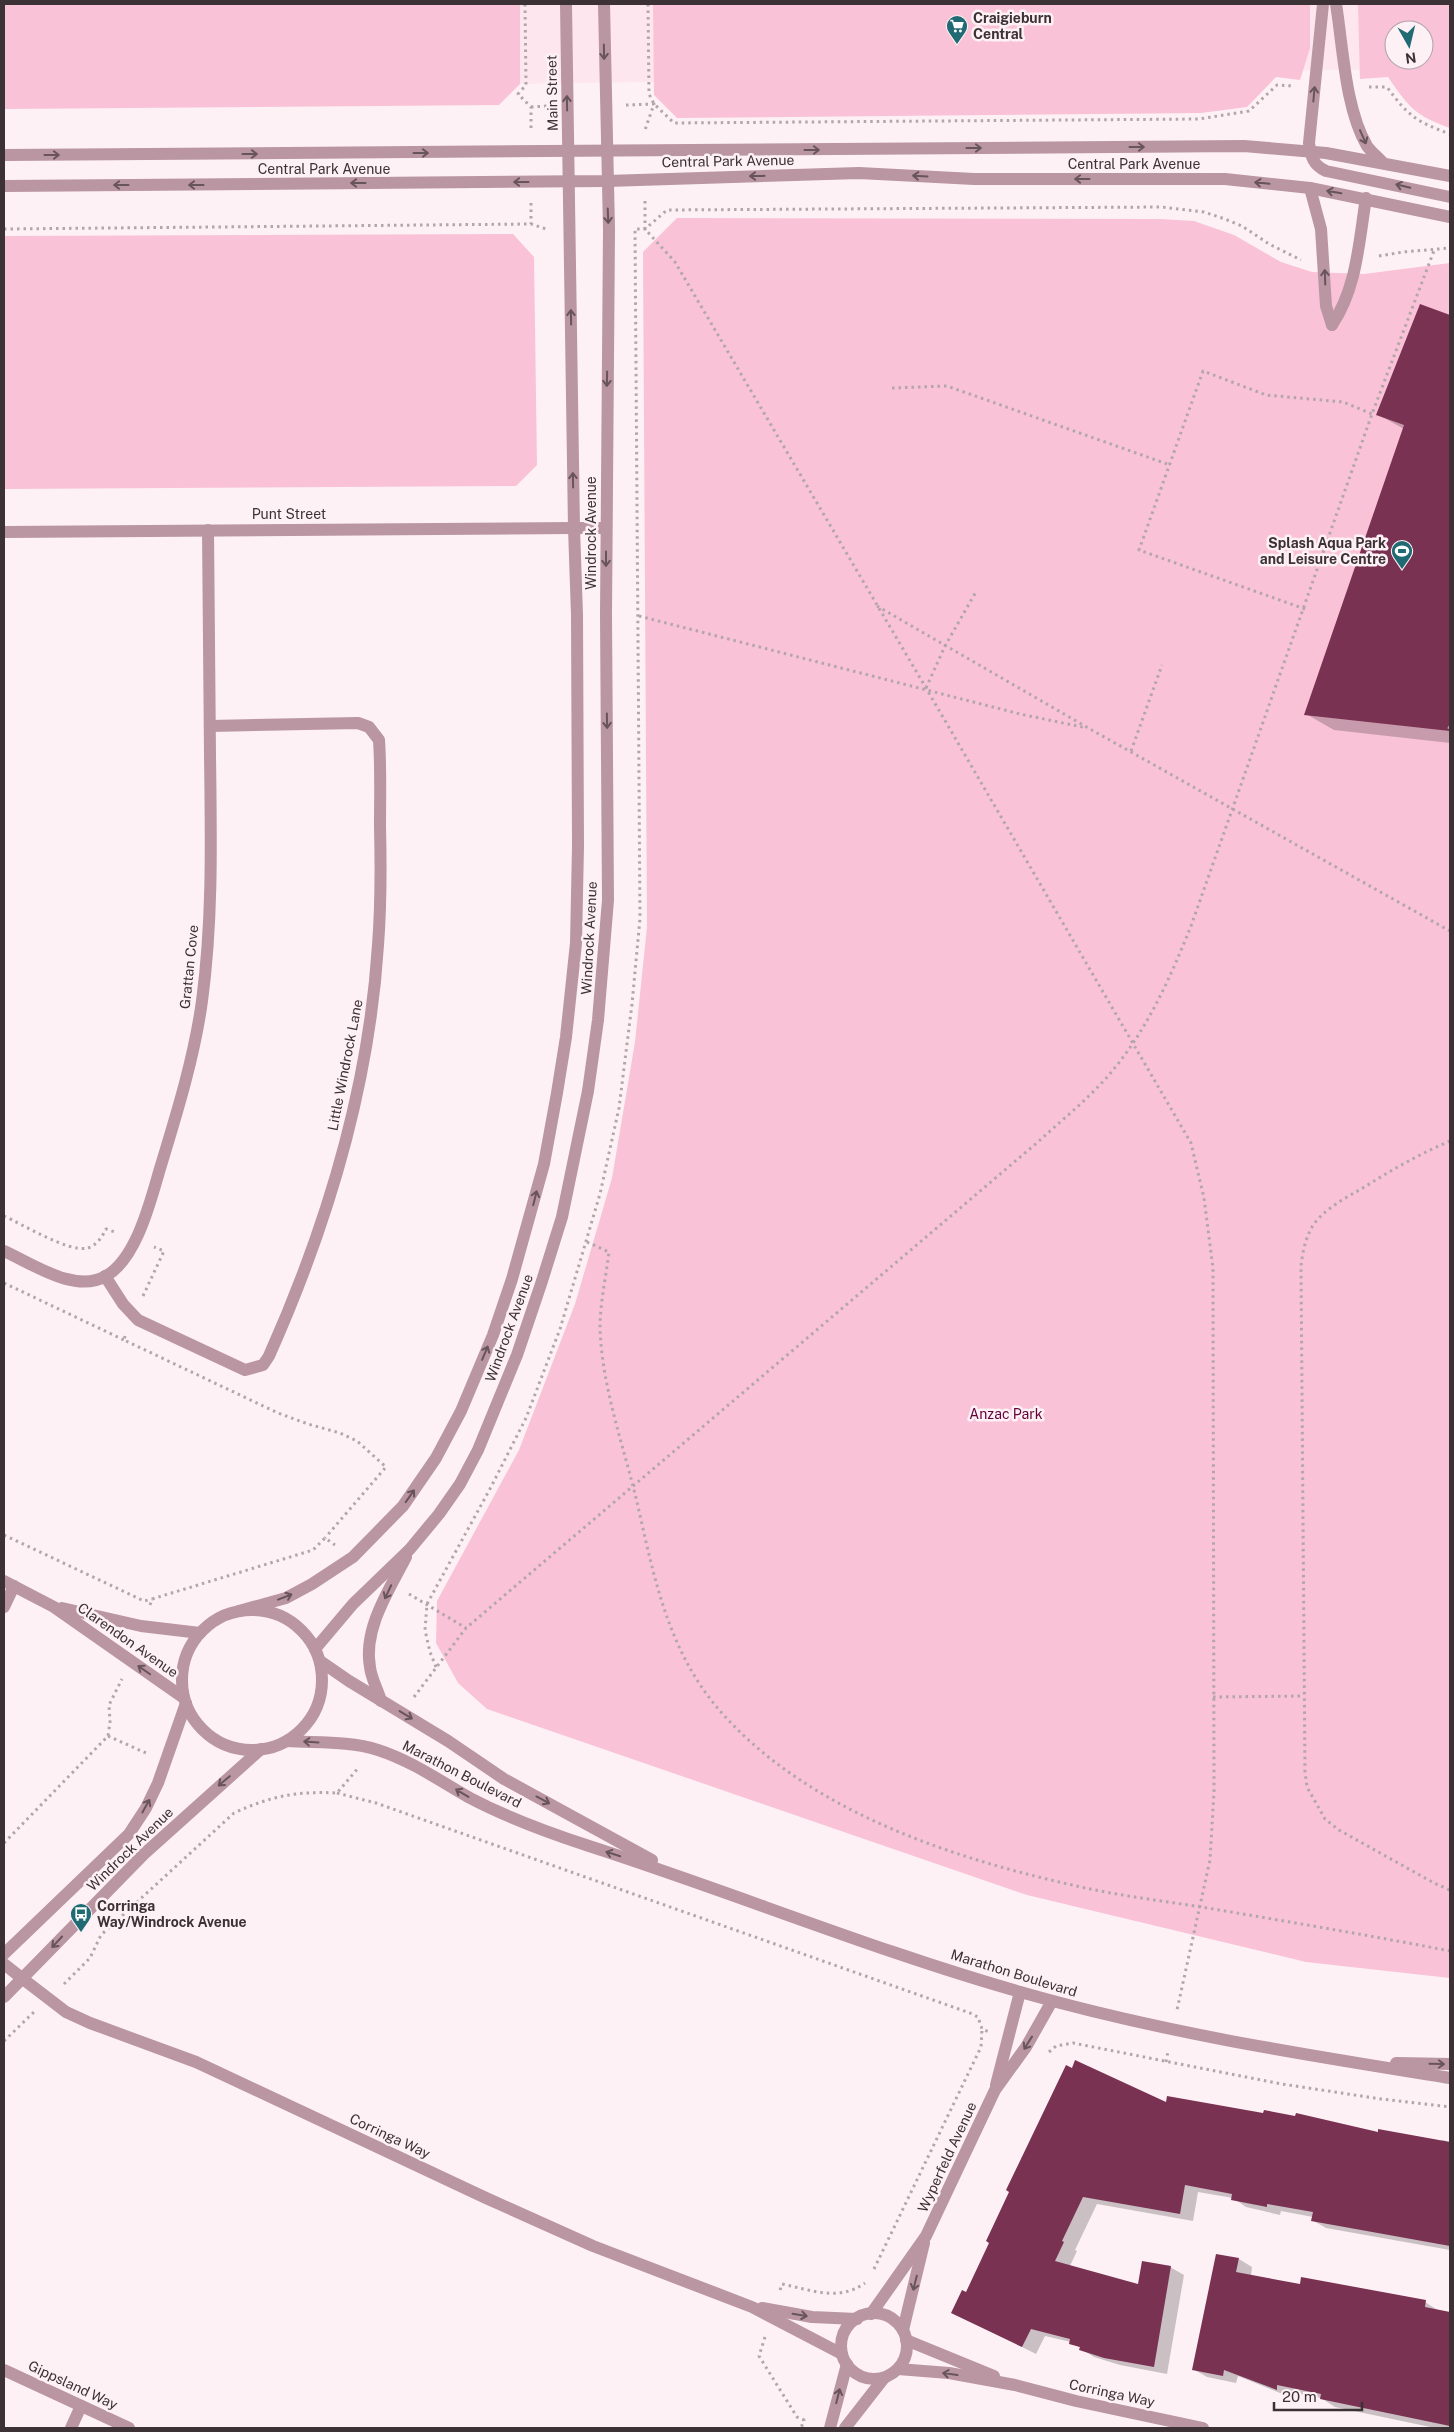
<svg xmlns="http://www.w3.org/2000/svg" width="1454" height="2432" viewBox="0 0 1454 2432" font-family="'Public Sans',sans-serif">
  <rect width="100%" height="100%" fill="#fdf1f5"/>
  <path fill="#fde6ee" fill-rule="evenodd" d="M 520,4 L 1450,4 L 1450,68 L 520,84 ZM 1394,30 L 1424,30 L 1424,60 L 1394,60 Z"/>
  <g fill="#f9c2d6" fill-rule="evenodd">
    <path d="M 4,4 L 520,4 L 520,84 L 499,105 L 4,109 Z"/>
    <path d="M 653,4 L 1310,4 L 1310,48 L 1300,80 L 1276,77 L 1247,107 L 1201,113 L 677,118 L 654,95 Z"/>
    <path d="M 1358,4 L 1450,4 L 1450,128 C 1415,116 1408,106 1388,77 L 1360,79 ZM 1394,30 L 1424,30 L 1424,60 L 1394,60 Z"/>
    <path d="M 677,218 L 1160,219 L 1194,221 L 1234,235 L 1281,262 L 1312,272 L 1364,274 L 1450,263 L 1450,1978 L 1306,1962 L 1027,1895 L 487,1709 L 458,1683 L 436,1643 L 437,1601 L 519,1450 L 575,1304 L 612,1178 L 635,1042 L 647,927 L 643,252 Z"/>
    <path d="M 513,234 L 534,257 L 537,465 L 516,486 L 4,489 L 4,236 Z"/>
  </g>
  <g fill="#0003">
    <path d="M 1421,305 L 1450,316 L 1450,743 L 1334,730 L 1306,714 L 1404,429 L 1377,414 Z"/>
    <path d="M 1167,2103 L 1442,2142 L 1442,2140 L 1450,2142 L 1450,2140 L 1450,2250 L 1326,2228 L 1312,2220 L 1313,2217 L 1281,2211 L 1280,2215 L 1246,2207 L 1233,2198 L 1198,2192 L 1193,2221 L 1097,2204 L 1075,2250 L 1077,2251 L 1070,2266 L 1139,2286 L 1170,2267 L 1184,2275 L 1167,2374 L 1120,2365 L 1094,2357 L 1071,2342 L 1045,2336 L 1036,2354 L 953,2313 L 967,2293 Z"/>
    <path d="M 1239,2259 L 1252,2267 L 1251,2276 L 1301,2286 L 1425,2302 L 1439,2311 L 1450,2314 L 1450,2428 L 1435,2428 L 1335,2407 L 1321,2398 L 1291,2392 L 1290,2397 L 1238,2376 L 1236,2383 L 1207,2377 L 1193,2369 Z"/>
  </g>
  <g fill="#7a3252">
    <path d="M 1420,304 L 1450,315 L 1450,731 L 1304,715 L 1404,425 L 1376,415 Z"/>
    <path d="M 1075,2060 L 1166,2102 L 1167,2096 L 1263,2113 L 1264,2110 L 1295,2116 L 1296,2113 L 1378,2132 L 1378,2129 L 1450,2142 L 1450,2246 L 1311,2221 L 1313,2212 L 1267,2204 L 1267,2207 L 1231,2200 L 1232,2194 L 1185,2185 L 1180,2214 L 1083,2197 L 1062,2241 L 1064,2242 L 1055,2261 L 1138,2284 L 1142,2261 L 1171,2266 L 1154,2367 L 1104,2358 L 1079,2350 L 1080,2347 L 1069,2344 L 1070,2339 L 1031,2329 L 1022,2347 L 951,2313 L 962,2290 L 966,2292 L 989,2243 L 986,2241 L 1009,2192 L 1006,2190 L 1066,2065 L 1072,2068 Z"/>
    <path d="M 1216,2254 L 1239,2258 L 1236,2272 L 1300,2284 L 1301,2277 L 1426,2300 L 1425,2307 L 1450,2312 L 1450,2426 L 1320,2399 L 1321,2394 L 1277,2385 L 1277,2390 L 1224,2370 L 1223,2376 L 1192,2370 Z"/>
  </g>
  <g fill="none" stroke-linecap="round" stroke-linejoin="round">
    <g stroke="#b2a6aa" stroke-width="3" stroke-dasharray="2.5 4" stroke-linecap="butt">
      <path d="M 525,4 L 526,85 L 518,94 L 531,107 L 531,131"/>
      <path d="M 648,4 L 649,94 L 654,104 L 674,123 L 1199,119 L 1249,111 L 1277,85 L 1293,86"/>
      <path d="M 1369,87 L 1387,87 C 1408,116 1417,122 1450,134"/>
      <path d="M 626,105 L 654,104 L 645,130"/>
      <path d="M 531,107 L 547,106"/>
      <path d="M 645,201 L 645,229 L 675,262 L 926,688 L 1191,1143 L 1204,1198 L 1213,1268 L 1214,1791 L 1210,1860 L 1177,2010"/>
      <path d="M 531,203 L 531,224"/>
      <path d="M 4,229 L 531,224 L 549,230"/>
      <path d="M 1379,256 L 1403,252 L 1450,248"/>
      <path d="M 892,388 L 947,386 L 1170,465"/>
      <path d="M 877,606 L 1090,729 L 1450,931"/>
      <path d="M 1305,609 L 1139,550 L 1203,371 L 1266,395 L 1343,402 L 1372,414"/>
      <path d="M 639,616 L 1020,714 L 1087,728"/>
      <path d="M 926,688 L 945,646 L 977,590"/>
      <path d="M 1448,727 L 1450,728"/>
      <path d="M 1131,751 L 1162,665"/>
      <path d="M 1450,1141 C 1419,1154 1390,1171 1361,1189 C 1347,1197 1332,1205 1320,1217 C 1307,1229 1303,1249 1301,1266 L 1305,1772 L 1307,1787 L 1325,1819 L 1339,1830 L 1434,1883 L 1450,1890"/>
      <path d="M 4,1216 C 22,1224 69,1253 88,1248 C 97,1245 102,1237 106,1229 L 115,1232"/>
      <path d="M 587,1242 L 609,1252 C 606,1277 600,1303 600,1328 C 602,1387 623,1444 637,1502 C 654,1577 668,1652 721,1712 C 809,1812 954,1859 1081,1887 C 1126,1897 1173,1902 1219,1910 C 1296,1923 1373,1936 1450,1951"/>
      <path d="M 4,1283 L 124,1340"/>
      <path d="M 143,1296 L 164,1251 L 154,1247"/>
      <path d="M 125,1336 L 124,1340 L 278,1413 L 308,1424 L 340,1433 L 357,1441 L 386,1467 L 325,1538"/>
      <path d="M 4,1535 L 144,1601 L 152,1599"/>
      <path d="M 409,1594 L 466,1628"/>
      <path d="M 150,1605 L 152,1599 L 313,1550 L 325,1538 L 335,1545"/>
      <path d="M 436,1667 L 430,1652 L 425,1630 L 427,1604 L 491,1487 L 526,1418 L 560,1329 L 600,1194 L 619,1108 L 632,1004 L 640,918 L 635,229 L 645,229 L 667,210 L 1162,207 L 1204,212 L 1225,219 L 1242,226 L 1269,244 L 1301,260"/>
      <path d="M 414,1697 L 466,1628 L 1039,1141 C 1064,1118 1092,1096 1113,1070 C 1148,1028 1171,976 1191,926 L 1372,414 L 1435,248"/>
      <path d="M 1213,1697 L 1304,1696"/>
      <path d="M 108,1736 L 146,1753"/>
      <path d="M 337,1793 L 376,1803 L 970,2013 L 978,2017 L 982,2029 L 989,2032"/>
      <path d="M 4,1843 L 108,1736 L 110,1722 L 109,1705 L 122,1679"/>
      <path d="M 64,1984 L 90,1958 L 101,1935 L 234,1813 C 271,1796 297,1791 337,1793 L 359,1767"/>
      <path d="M 4,2041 L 34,2012"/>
      <path d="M 1049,2052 L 1056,2046 L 1073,2043 L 1282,2084 L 1381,2099 L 1450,2107"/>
      <path d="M 1166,2062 L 1168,2051"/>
      <path d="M 874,2269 L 981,2047 L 982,2029"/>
      <path d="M 780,2290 L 782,2284 C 812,2290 838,2302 865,2283"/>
      <path d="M 765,2337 L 759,2356 L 797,2417 L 804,2420 L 801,2428"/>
    </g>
    <g stroke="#ba95a2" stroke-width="12">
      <path d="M 1323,4 L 1309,143 C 1311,157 1313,165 1326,171 L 1450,197"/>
      <path d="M 1336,4 C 1343,47 1345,108 1367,146 C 1371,152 1378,157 1383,163"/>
      <path d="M 1310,188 L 1321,229 L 1326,306 L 1332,325"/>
      <path d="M 1332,325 C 1357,288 1359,241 1366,198"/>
      <path d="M 105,1276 L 123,1304 L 138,1320 L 245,1370 L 263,1365 L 269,1356 C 327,1226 369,1088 378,945 C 381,906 381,867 380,827 C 380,798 381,769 379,740 L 369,727 L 358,723 L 210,726"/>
      <path d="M 4,1607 L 14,1586"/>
    </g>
    <g stroke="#ba95a2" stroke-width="12">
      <path d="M 4,532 L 574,528"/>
      <path d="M 4,1251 C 33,1264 75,1294 106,1276 C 136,1259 150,1203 159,1172 C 176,1116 194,1059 202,1001 C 213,919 211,837 210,755 C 209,680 209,605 208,530"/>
      <path d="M 4,1581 L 54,1607 L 184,1698"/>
      <path d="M 62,1608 L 141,1626 L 200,1633"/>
      <path d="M 23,1979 L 66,2012 L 90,2023 L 196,2062 L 486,2198 L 593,2246 L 752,2307 L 842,2354"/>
      <path d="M 996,2085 L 1020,1992"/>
      <path d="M 762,2308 L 812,2317 L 857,2319"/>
      <circle cx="874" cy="2346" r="33"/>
      <path d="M 871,2314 L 926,2236 L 995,2090 L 1026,2047 L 1052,2001"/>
      <path d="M 903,2330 L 924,2243"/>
      <path d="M 906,2340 L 994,2376"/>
      <path d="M 898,2369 L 949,2373 L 1015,2385 L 1076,2401 L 1203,2428"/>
      <path d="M 4,2370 L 129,2428"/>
      <path d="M 71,2428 L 81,2406"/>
      <path d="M 830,2428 L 847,2364"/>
      <path d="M 845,2428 L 884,2378"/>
    </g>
    <g stroke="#ba95a2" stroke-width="12">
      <path d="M 4,155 L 1244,146 L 1326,153 L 1450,176"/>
      <path d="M 4,186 L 607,181 L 859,173 L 974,179 L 1225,179 L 1310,188 L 1450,217"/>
      <path d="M 574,528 L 606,528"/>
      <circle cx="252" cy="1680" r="70"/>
      <path d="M 239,1611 L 286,1598 L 312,1584 L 353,1557 L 403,1506 L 436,1458 L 461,1411 L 493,1335 L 512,1279 L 544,1164 L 557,1093 L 566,1037 L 576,943 L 578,846 L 577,615 L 574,528 L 566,4"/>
      <path d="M 315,1649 L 353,1604 L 410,1549 L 439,1514 L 460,1484 L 478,1450 L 517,1355 L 542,1281 L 562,1217 L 588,1091 L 598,1020 L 608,900 L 606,615 L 609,229 L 604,4"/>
      <path d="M 320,1661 L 349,1681 L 448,1741 L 504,1779 L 652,1860"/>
      <path d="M 381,1701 C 378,1690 371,1678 370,1667 C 363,1629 389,1590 406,1557"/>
      <path d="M 287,1741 C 316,1743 350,1741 378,1750 C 412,1761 440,1781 470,1798 C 508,1818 549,1833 589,1846 C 735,1893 878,1952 1024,1993 C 1164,2033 1307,2055 1450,2078"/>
      <path d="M 4,1954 L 129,1834 L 146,1808 L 158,1783 L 186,1703"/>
      <path d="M 4,1964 L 23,1979"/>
      <path d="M 4,1997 L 144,1854 L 261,1749"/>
      <path d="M 1396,2063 L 1450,2064"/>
    </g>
  </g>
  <defs><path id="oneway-shaft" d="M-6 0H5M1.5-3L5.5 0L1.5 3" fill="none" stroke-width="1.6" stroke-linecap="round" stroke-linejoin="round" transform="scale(1.25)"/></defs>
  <g stroke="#68545b">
    <use href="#oneway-shaft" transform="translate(604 52) rotate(89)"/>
    <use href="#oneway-shaft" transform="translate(1314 94) rotate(-85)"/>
    <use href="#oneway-shaft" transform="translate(567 103) rotate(-91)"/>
    <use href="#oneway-shaft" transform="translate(1363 137) rotate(66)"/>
    <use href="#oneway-shaft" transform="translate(1137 147)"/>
    <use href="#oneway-shaft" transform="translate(974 148)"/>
    <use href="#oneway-shaft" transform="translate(812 150)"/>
    <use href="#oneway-shaft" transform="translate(421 153)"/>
    <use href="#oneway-shaft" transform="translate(250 154)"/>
    <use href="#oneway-shaft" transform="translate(52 155)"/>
    <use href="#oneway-shaft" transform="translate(757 176) rotate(179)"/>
    <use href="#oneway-shaft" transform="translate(920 176) rotate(-177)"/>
    <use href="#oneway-shaft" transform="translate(1082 179) rotate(-180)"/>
    <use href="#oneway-shaft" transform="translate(521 182) rotate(180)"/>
    <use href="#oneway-shaft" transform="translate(358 183) rotate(180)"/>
    <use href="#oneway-shaft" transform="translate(1262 183) rotate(-174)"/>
    <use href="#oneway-shaft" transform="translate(121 185) rotate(180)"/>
    <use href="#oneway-shaft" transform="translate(196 185) rotate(180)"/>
    <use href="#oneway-shaft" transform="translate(1403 186) rotate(-167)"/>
    <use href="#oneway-shaft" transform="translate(1334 192) rotate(-170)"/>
    <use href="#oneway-shaft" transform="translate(608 216) rotate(88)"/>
    <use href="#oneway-shaft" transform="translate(1325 277) rotate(-92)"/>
    <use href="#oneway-shaft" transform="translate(571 317) rotate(-91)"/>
    <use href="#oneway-shaft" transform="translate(607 379) rotate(91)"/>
    <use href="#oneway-shaft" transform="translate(573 480) rotate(-91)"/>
    <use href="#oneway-shaft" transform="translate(606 559) rotate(90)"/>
    <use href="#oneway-shaft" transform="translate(607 721) rotate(89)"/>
    <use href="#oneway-shaft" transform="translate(535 1198) rotate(-76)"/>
    <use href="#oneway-shaft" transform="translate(485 1353) rotate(-67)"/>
    <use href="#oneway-shaft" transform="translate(410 1496) rotate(-55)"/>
    <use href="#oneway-shaft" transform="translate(388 1592) rotate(115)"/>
    <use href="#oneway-shaft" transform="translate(285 1597) rotate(-21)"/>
    <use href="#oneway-shaft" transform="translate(144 1670) rotate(-145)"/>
    <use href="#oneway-shaft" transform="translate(406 1715) rotate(31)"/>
    <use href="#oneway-shaft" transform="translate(311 1742) rotate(-176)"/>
    <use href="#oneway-shaft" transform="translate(224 1781) rotate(140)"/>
    <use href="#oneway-shaft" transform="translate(462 1793) rotate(-149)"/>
    <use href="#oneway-shaft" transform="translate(543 1800) rotate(28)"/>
    <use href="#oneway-shaft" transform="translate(146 1806) rotate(-61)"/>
    <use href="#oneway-shaft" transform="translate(613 1854) rotate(-162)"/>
    <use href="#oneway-shaft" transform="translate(57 1942) rotate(133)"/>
    <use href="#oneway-shaft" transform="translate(1028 2043) rotate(122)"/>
    <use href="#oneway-shaft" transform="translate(1437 2064) rotate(1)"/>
    <use href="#oneway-shaft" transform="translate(915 2283) rotate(104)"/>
    <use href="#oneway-shaft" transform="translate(800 2315) rotate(9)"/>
    <use href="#oneway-shaft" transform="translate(950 2374) rotate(-172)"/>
    <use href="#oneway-shaft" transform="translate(838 2396) rotate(-76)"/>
  </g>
  <defs>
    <g id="supermarket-pin" transform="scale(1.125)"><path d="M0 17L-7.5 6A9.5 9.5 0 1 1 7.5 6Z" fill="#206b73" stroke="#fdf1f5"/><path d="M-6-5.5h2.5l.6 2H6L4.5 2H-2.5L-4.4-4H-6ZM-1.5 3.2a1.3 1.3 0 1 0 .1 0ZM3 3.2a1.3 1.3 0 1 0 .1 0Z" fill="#fff"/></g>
    <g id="stadium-pin" transform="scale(1.125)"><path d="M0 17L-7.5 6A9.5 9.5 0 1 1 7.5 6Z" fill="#206b73" stroke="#fdf1f5"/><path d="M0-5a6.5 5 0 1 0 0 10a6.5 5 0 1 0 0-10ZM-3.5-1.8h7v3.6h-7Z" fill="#fff"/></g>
    <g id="bus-pin" transform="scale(1.125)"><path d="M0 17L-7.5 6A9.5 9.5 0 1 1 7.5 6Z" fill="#206b73" stroke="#fdf1f5"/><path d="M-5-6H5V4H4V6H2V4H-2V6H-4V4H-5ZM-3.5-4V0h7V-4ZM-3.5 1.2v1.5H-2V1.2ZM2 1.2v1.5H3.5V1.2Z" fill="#fff"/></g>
  </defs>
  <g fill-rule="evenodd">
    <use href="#supermarket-pin" x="957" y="26"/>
    <use href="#stadium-pin" x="1402" y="551"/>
    <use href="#bus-pin" x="81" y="1914"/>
  </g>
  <g text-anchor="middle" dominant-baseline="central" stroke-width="5" stroke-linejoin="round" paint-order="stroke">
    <g font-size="14" font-weight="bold" fill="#3c3135" stroke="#fdf1f5" text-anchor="start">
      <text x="973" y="18">Craigieburn<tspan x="973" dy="16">Central</tspan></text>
      <text x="1386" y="543" text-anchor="end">Splash Aqua Park<tspan x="1386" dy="16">and Leisure Centre</tspan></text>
      <text x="97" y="1906">Corringa<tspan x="97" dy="16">Way/Windrock Avenue</tspan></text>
    </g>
    <g font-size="14" fill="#3c3135" stroke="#fdf1f5">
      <text transform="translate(552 93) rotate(-91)">Main Street</text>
      <text transform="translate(728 161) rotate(-1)">Central Park Avenue</text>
      <text x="1134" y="164">Central Park Avenue</text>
      <text x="324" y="169">Central Park Avenue</text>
      <text x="289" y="514">Punt Street</text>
      <text transform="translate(591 533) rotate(-90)">Windrock Avenue</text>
      <text transform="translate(589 938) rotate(-87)">Windrock Avenue</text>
      <text transform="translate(189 967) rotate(-84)">Grattan Cove</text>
      <text transform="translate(345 1065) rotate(-79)">Little Windrock Lane</text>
      <text transform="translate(509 1328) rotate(-70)">Windrock Avenue</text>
      <text transform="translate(128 1640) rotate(35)">Clarendon Avenue</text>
      <text transform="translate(462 1774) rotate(27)">Marathon Boulevard</text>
      <text transform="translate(130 1849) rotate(-44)">Windrock Avenue</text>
      <text transform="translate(1014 1973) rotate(17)">Marathon Boulevard</text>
      <text transform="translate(390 2136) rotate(25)">Corringa Way</text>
      <text transform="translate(947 2157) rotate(-65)">Wyperfeld Avenue</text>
      <text transform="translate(73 2385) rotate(25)">Gippsland Way</text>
      <text transform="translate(1112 2393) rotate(12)">Corringa Way</text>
    </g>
    <g font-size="14" fill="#650039" stroke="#fdf1f5">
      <text x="1006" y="1414">Anzac Park</text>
    </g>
  </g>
  <rect width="1454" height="2432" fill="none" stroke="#3c3135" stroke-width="10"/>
  <g transform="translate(1409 45) rotate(172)"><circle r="24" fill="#fdf1f5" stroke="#b0a4a8"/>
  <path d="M0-4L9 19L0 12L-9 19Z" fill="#206b73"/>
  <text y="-8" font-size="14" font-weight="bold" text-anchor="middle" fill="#3c3135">N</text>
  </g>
  <path d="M1274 2402v8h88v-8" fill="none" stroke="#3c3135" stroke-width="2.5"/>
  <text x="1282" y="2402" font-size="15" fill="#3c3135" stroke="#fdf1f5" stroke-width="4" paint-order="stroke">20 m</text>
</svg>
